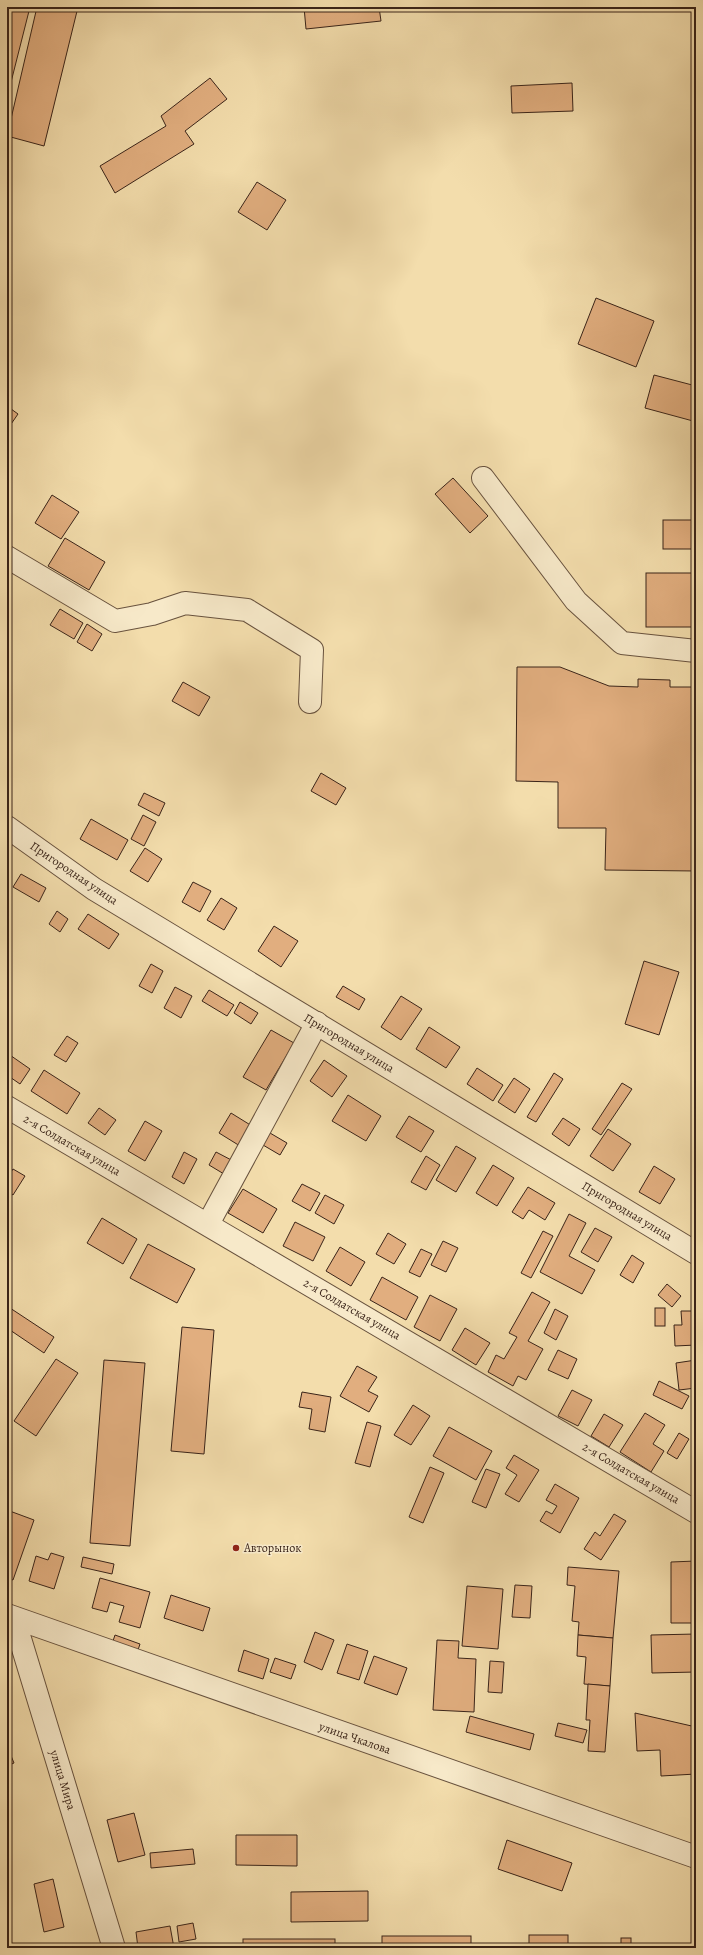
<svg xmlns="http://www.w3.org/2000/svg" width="703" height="1955" viewBox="0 0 703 1955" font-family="Alegreya,serif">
  <rect width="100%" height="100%" fill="#f3ddac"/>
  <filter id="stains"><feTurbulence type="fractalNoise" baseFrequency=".005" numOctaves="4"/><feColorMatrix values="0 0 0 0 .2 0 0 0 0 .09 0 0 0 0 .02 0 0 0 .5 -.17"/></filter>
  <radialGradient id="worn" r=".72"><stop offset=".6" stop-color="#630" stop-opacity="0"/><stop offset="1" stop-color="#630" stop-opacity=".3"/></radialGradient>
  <g fill="#e1ae7f" stroke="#3a2419">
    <path d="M 7,7 L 30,7 L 7,98 Z"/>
    <path d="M 37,7 L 78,7 L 44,146 L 7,136 Z"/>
    <path d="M 304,7 L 379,7 L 381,21 L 306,29 Z"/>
    <path d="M 210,78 L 227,99 L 185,131 L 194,144 L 115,193 L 100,166 L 166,126 L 161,116 Z"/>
    <path d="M 572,83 L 573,111 L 512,113 L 511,86 Z"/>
    <path d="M 257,182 L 286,200 L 267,230 L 238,212 Z"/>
    <path d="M 596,298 L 654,321 L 636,367 L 578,344 Z"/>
    <path d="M 654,375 L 696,386 L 696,408 L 693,421 L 645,408 Z"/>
    <path d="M 7,406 L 18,414 L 9,427 L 7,425 Z"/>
    <path d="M 453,478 L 488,516 L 470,533 L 435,494 Z"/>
    <path d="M 52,495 L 79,512 L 61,539 L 35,523 Z"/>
    <rect x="663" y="520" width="33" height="29"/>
    <path d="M 65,538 L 105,562 L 89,590 L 48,566 Z"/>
    <rect x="646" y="573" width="50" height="54"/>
    <path d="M 60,609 L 83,623 L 74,639 L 50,625 Z"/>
    <path d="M 87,624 L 102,634 L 92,651 L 77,642 Z"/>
    <path d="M 517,667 L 560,667 L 609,686 L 638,687 L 638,679 L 670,680 L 670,687 L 696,687 L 696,871 L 605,870 L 606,828 L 558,828 L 558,782 L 516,781 Z"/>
    <path d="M 183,682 L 210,697 L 199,716 L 172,701 Z"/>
    <path d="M 321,773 L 346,788 L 336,805 L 311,791 Z"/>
    <path d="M 144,793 L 165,803 L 159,816 L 138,805 Z"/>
    <path d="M 143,815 L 156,822 L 144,846 L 131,839 Z"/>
    <path d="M 91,819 L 128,840 L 117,860 L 80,839 Z"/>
    <path d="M 145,848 L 162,859 L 148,882 L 130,871 Z"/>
    <path d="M 21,874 L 46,888 L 39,902 L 13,887 Z"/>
    <path d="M 193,882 L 211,891 L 200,912 L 182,902 Z"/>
    <path d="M 221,898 L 237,908 L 224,930 L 207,920 Z"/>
    <path d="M 57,911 L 68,919 L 60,932 L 49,924 Z"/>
    <path d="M 88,914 L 119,934 L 109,949 L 78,929 Z"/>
    <path d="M 274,926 L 298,941 L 281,967 L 258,951 Z"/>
    <path d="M 644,961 L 679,972 L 659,1035 L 625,1024 Z"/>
    <path d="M 151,964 L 163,971 L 152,993 L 139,986 Z"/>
    <path d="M 343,986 L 365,999 L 359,1010 L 336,997 Z"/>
    <path d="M 175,987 L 192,996 L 181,1018 L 164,1008 Z"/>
    <path d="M 209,990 L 234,1005 L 227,1016 L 202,1001 Z"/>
    <path d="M 401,996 L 422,1009 L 401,1040 L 381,1027 Z"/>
    <path d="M 240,1002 L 258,1013 L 251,1024 L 234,1013 Z"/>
    <path d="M 429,1027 L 460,1047 L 446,1068 L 416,1049 Z"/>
    <path d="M 271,1030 L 294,1043 L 266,1090 L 243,1077 Z"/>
    <path d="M 67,1036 L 78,1043 L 66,1062 L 54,1055 Z"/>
    <path d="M 7,1053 L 30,1069 L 20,1084 L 7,1075 Z"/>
    <path d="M 324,1060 L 347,1076 L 332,1097 L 310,1081 Z"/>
    <path d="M 477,1068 L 503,1085 L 493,1101 L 467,1084 Z"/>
    <path d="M 44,1070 L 80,1093 L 67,1114 L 31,1091 Z"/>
    <path d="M 554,1073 L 563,1079 L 536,1122 L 527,1117 Z"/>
    <path d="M 514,1078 L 530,1089 L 515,1113 L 498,1102 Z"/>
    <path d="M 622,1083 L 632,1089 L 601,1135 L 592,1129 Z"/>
    <path d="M 348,1095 L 381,1116 L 366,1141 L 332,1121 Z"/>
    <path d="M 99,1108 L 116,1120 L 105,1135 L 88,1123 Z"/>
    <path d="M 231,1113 L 252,1126 L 240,1146 L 219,1133 Z"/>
    <path d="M 409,1116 L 434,1131 L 421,1152 L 396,1137 Z"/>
    <path d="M 563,1118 L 580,1129 L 569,1146 L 552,1134 Z"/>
    <path d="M 145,1121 L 162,1131 L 145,1161 L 128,1151 Z"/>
    <path d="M 608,1129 L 631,1144 L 613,1171 L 590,1156 Z"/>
    <path d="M 270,1133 L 287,1143 L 280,1155 L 263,1145 Z"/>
    <path d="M 456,1146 L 476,1158 L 456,1192 L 436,1180 Z"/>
    <path d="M 184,1152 L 197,1159 L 184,1184 L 172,1177 Z"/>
    <path d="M 216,1152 L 237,1163 L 229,1177 L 209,1165 Z"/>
    <path d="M 426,1156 L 440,1165 L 426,1190 L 411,1182 Z"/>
    <path d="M 493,1165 L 514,1178 L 497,1206 L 476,1193 Z"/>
    <path d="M 654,1166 L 675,1179 L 660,1204 L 639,1192 Z"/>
    <path d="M 13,1169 L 25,1176 L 13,1195 L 7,1191 L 7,1178 Z"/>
    <path d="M 302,1184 L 320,1193 L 310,1211 L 292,1201 Z"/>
    <path d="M 528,1187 L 555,1203 L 545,1220 L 529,1210 L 523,1219 L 512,1212 Z"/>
    <path d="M 243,1189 L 277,1209 L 263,1233 L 228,1213 Z"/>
    <path d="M 325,1195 L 344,1205 L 334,1224 L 315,1213 Z"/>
    <path d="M 569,1214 L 586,1223 L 569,1256 L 595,1270 L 582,1294 L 540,1272 Z"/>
    <path d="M 102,1218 L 137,1239 L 123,1264 L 87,1243 Z"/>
    <path d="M 295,1222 L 325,1237 L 313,1261 L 283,1246 Z"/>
    <path d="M 595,1228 L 612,1237 L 598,1262 L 581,1252 Z"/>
    <path d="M 543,1231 L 553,1236 L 531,1278 L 521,1273 Z"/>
    <path d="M 388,1233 L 406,1244 L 394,1264 L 376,1254 Z"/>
    <path d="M 443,1241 L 458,1248 L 446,1272 L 431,1265 Z"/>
    <path d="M 148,1244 L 195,1269 L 177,1303 L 130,1278 Z"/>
    <path d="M 340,1247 L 365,1262 L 351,1286 L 326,1271 Z"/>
    <path d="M 421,1249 L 432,1254 L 420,1277 L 409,1272 Z"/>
    <path d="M 632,1255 L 644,1263 L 633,1283 L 620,1275 Z"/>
    <path d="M 382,1277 L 418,1297 L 406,1320 L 370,1300 Z"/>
    <path d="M 667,1284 L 681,1296 L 672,1307 L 658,1295 Z"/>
    <path d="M 532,1292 L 550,1302 L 528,1341 L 543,1349 L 526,1380 L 518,1376 L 513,1386 L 488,1372 L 496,1355 L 504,1359 L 517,1337 L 509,1333 Z"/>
    <path d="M 430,1295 L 457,1309 L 440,1341 L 414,1327 Z"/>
    <path d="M 7,1306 L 54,1337 L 44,1353 L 7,1328 Z"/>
    <rect x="655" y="1308" width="10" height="18"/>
    <path d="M 555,1309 L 568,1316 L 556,1340 L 544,1333 Z"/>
    <path d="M 681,1311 L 696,1311 L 696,1345 L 675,1346 L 674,1325 L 682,1325 Z"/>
    <path d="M 182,1327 L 214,1330 L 204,1454 L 171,1451 Z"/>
    <path d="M 465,1328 L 490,1343 L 476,1365 L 452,1350 Z"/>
    <path d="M 558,1350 L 577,1359 L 568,1379 L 548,1370 Z"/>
    <path d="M 56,1359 L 78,1373 L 36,1436 L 14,1421 Z"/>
    <path d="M 104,1360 L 145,1363 L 130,1546 L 90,1543 Z"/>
    <path d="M 696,1360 L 696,1388 L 679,1390 L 676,1363 Z"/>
    <path d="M 357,1366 L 377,1377 L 368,1391 L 378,1396 L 369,1412 L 340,1396 Z"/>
    <path d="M 659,1381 L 689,1396 L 682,1409 L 653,1395 Z"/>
    <path d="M 572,1390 L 592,1400 L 578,1426 L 558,1416 Z"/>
    <path d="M 302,1392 L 331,1397 L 325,1432 L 309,1429 L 312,1409 L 299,1407 Z"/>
    <path d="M 413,1405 L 430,1416 L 411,1445 L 394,1435 Z"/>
    <path d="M 645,1413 L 665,1425 L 653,1444 L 664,1451 L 651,1472 L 620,1452 Z"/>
    <path d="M 604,1414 L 623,1425 L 609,1447 L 591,1436 Z"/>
    <path d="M 367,1422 L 381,1426 L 370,1467 L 355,1463 Z"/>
    <path d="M 449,1427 L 492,1451 L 476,1480 L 433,1456 Z"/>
    <path d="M 679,1433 L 689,1439 L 677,1459 L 667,1453 Z"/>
    <path d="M 514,1455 L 539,1470 L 519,1502 L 505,1494 L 517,1475 L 506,1468 Z"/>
    <path d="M 430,1467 L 444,1473 L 423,1523 L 409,1517 Z"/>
    <path d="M 486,1469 L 500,1474 L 486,1508 L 472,1502 Z"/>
    <path d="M 555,1484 L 579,1498 L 560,1533 L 540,1521 L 546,1511 L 552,1514 L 557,1506 L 546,1500 Z"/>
    <path d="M 7,1510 L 34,1520 L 13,1580 L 7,1578 Z"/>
    <path d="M 614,1514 L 626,1521 L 601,1560 L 584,1549 L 595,1532 L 600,1536 Z"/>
    <path d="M 51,1553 L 64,1557 L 54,1589 L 29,1581 L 36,1556 L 48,1560 Z"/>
    <path d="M 83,1557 L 114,1564 L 112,1574 L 81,1567 Z"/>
    <path d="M 696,1561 L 696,1623 L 671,1623 L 671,1562 Z"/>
    <path d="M 568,1567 L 619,1571 L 613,1638 L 578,1635 L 579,1622 L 572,1621 L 575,1586 L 567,1585 Z"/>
    <path d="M 100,1578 L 150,1592 L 140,1628 L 119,1622 L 124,1606 L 110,1602 L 107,1612 L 92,1608 Z"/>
    <path d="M 515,1585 L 532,1586 L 530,1618 L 512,1617 Z"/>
    <path d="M 467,1586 L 503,1589 L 498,1649 L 462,1646 Z"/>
    <path d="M 171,1595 L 210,1608 L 203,1631 L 164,1618 Z"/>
    <path d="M 315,1632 L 334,1640 L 322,1670 L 304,1662 Z"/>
    <path d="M 696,1634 L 696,1672 L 652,1673 L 651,1635 Z"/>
    <path d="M 115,1635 L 140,1644 L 135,1659 L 110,1650 Z"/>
    <path d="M 578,1635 L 613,1638 L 610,1686 L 584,1684 L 586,1657 L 577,1656 Z"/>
    <path d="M 437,1640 L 459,1641 L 458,1658 L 476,1659 L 474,1712 L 433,1710 Z"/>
    <path d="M 347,1644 L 368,1651 L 359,1680 L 337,1673 Z"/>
    <path d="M 244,1650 L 269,1659 L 263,1679 L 238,1671 Z"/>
    <path d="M 374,1656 L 407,1668 L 397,1695 L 364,1683 Z"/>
    <path d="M 275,1658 L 296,1665 L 291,1679 L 270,1672 Z"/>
    <path d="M 490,1661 L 504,1662 L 502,1693 L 488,1692 Z"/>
    <path d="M 588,1684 L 610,1686 L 605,1752 L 588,1751 L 590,1720 L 586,1720 Z"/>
    <path d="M 635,1713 L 696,1727 L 696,1774 L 661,1776 L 660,1750 L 637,1751 Z"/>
    <path d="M 470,1716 L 534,1734 L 530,1750 L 466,1732 Z"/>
    <path d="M 558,1723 L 587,1730 L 583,1743 L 555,1736 Z"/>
    <path d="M 7,1746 L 14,1763 L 7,1766 Z"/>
    <path d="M 134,1813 L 145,1855 L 118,1862 L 107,1820 Z"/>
    <path d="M 236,1835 L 297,1835 L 297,1866 L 236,1865 Z"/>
    <path d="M 507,1840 L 572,1863 L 562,1891 L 498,1869 Z"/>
    <path d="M 193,1849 L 195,1864 L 151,1868 L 150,1853 Z"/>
    <path d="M 53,1879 L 64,1927 L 44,1932 L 34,1884 Z"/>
    <path d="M 368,1891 L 368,1921 L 291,1922 L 291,1892 Z"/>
    <path d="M 193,1923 L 196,1939 L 179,1942 L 177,1926 Z"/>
    <path d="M 170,1926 L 174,1948 L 138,1948 L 136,1932 Z"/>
    <rect x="529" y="1935" width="39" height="13"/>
    <rect x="382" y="1936" width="89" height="12"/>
    <rect x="621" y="1938" width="10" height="10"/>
    <rect x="243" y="1939" width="92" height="9"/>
  </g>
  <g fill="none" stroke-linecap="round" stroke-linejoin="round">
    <g stroke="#68523e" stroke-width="24">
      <g id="minor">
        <path d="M 483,478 L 576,601 L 622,643 L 696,651"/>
        <path d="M 7,557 L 115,621 L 152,614 L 185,603 L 247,610 L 312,650 L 310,702"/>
        <path d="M 7,827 L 94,889 L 696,1253"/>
        <path d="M 7,1107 L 696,1512"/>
        <path d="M 208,1224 L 317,1023"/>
        <path d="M 7,1615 L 696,1857"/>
        <path d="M 14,1619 L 114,1948"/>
      </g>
    </g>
    <use href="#minor" stroke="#f7e9c9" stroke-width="22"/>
  </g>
  <circle fill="#8f2418" stroke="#f7e9c9" stroke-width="1.5" cx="236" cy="1548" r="4"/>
  <g text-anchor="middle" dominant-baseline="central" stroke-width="3" stroke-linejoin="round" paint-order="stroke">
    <g font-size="12" fill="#3a2419" stroke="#f7e9c9">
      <text transform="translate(74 873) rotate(34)">Пригородная улица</text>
      <text transform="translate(349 1043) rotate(31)">Пригородная улица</text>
      <text transform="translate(72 1145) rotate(30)">2-я Солдатская улица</text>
      <text transform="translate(627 1211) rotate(31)">Пригородная улица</text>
      <text transform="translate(352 1309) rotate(30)">2-я Солдатская улица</text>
      <text transform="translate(631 1473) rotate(30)">2-я Солдатская улица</text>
      <text transform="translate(355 1738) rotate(19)">улица Чкалова</text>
      <text transform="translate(63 1780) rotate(73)">улица Мира</text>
    </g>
    <g font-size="12" fill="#3a2419" stroke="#f7e9c9" text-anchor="start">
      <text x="244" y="1548">Авторынок</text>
    </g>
  </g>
  <rect width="703" height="1955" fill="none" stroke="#f3ddac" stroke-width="24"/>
  <rect x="8" y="8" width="687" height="1939" fill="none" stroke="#3a2419" stroke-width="2"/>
  <rect x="12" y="12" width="679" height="1931" fill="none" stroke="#3a2419"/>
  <rect width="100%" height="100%" filter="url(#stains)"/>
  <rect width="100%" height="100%" fill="url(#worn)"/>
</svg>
